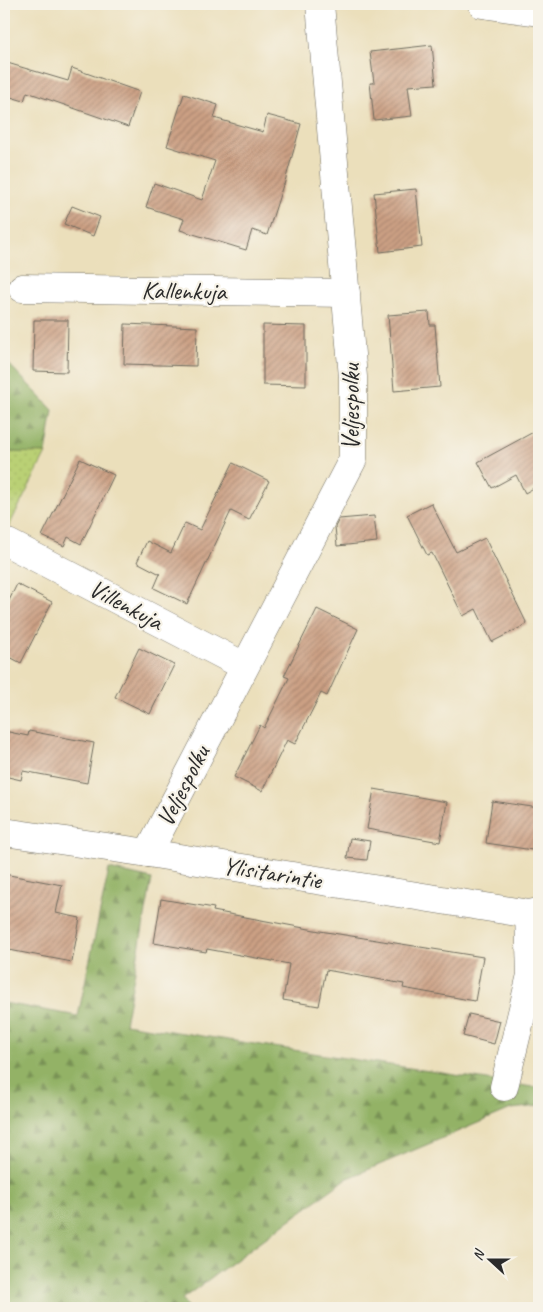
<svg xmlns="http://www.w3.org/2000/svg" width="543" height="1312" viewBox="0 0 543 1312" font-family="Caveat,sans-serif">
  <defs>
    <pattern id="forest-firs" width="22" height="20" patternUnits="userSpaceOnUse" patternTransform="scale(1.25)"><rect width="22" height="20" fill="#93b266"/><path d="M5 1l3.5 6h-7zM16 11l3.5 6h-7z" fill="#789154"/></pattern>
    <pattern id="park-dots" width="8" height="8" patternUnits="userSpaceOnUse" patternTransform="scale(1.25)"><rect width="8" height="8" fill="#bad074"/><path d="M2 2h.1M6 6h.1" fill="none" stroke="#a0b365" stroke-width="1.8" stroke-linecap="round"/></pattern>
    <pattern id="building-hatch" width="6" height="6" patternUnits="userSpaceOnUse" patternTransform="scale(1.25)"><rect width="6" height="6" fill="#cca084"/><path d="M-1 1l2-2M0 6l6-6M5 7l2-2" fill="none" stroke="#a6836c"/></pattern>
  </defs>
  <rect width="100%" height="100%" fill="#f7f3e8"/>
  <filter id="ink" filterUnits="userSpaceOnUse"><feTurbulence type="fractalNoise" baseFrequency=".02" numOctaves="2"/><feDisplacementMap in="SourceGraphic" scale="10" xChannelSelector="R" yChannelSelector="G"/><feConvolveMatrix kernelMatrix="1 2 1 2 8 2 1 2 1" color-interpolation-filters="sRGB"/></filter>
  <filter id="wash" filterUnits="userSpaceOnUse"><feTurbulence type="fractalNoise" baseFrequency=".0096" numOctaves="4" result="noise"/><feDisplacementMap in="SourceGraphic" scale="20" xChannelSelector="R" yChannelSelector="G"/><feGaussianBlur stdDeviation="1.12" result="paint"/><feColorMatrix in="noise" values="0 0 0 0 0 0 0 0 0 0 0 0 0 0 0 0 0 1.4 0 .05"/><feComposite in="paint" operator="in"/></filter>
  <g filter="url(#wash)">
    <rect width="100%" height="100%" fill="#ebdfbb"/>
    <g fill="url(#forest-firs)" stroke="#5f6e48">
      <path d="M 4,359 L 53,410 L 46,453 L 4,452 Z"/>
      <path d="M 109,869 L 152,879 L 125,1024 L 539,1088 L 539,1106 L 511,1109 L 346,1179 L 182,1299 L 188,1308 L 4,1308 L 4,1003 L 78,1016 Z"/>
    </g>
    <path fill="url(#park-dots)" stroke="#727e50" d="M 4,452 L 46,453 L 4,536 Z"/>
    <g id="blocks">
      <g fill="url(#building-hatch)">
        <path d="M 432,45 L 436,84 L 408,86 L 412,116 L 374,120 L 370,83 L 374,83 L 370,52 Z"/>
        <path d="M 4,62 L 68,81 L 72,68 L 140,92 L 128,127 L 27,92 L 24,101 L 4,95 Z"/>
        <path d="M 184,94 L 218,105 L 214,118 L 263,132 L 267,115 L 301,124 L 284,185 L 283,185 L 267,235 L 252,230 L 246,250 L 180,230 L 184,219 L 146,207 L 154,183 L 202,200 L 215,161 L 167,146 Z"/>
        <path d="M 416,189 L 422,247 L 380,252 L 374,193 Z"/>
        <path d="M 72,206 L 100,217 L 93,236 L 64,224 Z"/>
        <path d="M 429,312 L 430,325 L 435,325 L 440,387 L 394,391 L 388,315 Z"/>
        <path d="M 34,320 L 68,320 L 67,372 L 33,371 Z"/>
        <path d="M 125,324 L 197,327 L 196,366 L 124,364 Z"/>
        <path d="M 263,325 L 306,326 L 306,386 L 263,385 Z"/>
        <path d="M 539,429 L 539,485 L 525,493 L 516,475 L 492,488 L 478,462 Z"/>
        <path d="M 80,459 L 114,475 L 81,544 L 68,537 L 64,546 L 42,536 Z"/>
        <path d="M 233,463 L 269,481 L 249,520 L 231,511 L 187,604 L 154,588 L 160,574 L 137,562 L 147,541 L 171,553 L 185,523 L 200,530 Z"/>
        <path d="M 431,503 L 456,552 L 485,538 L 527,624 L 492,642 L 476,609 L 463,616 L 432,553 L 427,555 L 407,515 Z"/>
        <path d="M 374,516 L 377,542 L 337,546 L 335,527 L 339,519 Z"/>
        <path d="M 17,584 L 52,602 L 21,663 L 4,654 L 4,611 Z"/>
        <path d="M 317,609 L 358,629 L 327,696 L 321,693 L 295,744 L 287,740 L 262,791 L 234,777 L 260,725 L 264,728 L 289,678 L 284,676 Z"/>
        <path d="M 139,648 L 174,665 L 150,714 L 115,697 Z"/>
        <path d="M 4,731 L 28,736 L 29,731 L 94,743 L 87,783 L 23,771 L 21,780 L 4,776 Z"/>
        <path d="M 374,789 L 447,802 L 440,842 L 367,829 Z"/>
        <path d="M 492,801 L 539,808 L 539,851 L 486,843 Z"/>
        <path d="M 350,838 L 370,841 L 367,860 L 347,858 Z"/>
        <path d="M 4,874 L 62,885 L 56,913 L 80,918 L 72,962 L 4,949 Z"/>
        <path d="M 161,899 L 214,908 L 213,911 L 320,931 L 483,957 L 475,1001 L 403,988 L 404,984 L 326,970 L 319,1006 L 283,1000 L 289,964 L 207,949 L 206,952 L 154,943 Z"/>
        <path d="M 469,1014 L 500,1021 L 494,1044 L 463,1036 Z"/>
      </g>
    </g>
  </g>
  <g filter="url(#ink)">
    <use href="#blocks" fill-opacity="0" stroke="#6e6a5d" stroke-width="1"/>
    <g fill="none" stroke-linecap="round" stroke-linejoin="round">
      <g stroke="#6e6a5d" stroke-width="29">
        <g id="minor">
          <path d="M 482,4 L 539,12"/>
          <path d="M 22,288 L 346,293"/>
          <path d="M 8,543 L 244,666"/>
          <path d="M 4,832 L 148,853 L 529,914 L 539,912"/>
          <path d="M 148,853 L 353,459 L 353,377 L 320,4"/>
          <path d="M 504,1087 L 531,975 L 529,914"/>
        </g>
      </g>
      <use href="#minor" stroke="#fff" stroke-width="28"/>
    </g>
  </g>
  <g text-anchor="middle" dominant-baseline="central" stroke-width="4.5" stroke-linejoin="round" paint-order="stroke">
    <g font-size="25" fill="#2b2b2b" stroke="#f7f3e8">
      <text transform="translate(184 291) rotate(1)">Kallenkuja</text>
      <text transform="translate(351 407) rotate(-90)">Veljespolku</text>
      <text transform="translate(126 605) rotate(28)">Villenkuja</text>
      <text transform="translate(183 786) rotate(-63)">Veljespolku</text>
      <text transform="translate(272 873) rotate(9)">Ylisitarintie</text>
    </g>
  </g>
  <rect width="543" height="1312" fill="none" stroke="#f7f3e8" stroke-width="20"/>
  <g transform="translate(490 1260) rotate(291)" stroke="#f7f3e8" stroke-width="4" paint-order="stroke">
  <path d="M0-4L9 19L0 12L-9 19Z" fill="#2b2b2b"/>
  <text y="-8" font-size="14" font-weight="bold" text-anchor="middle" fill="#2b2b2b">N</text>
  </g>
</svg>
